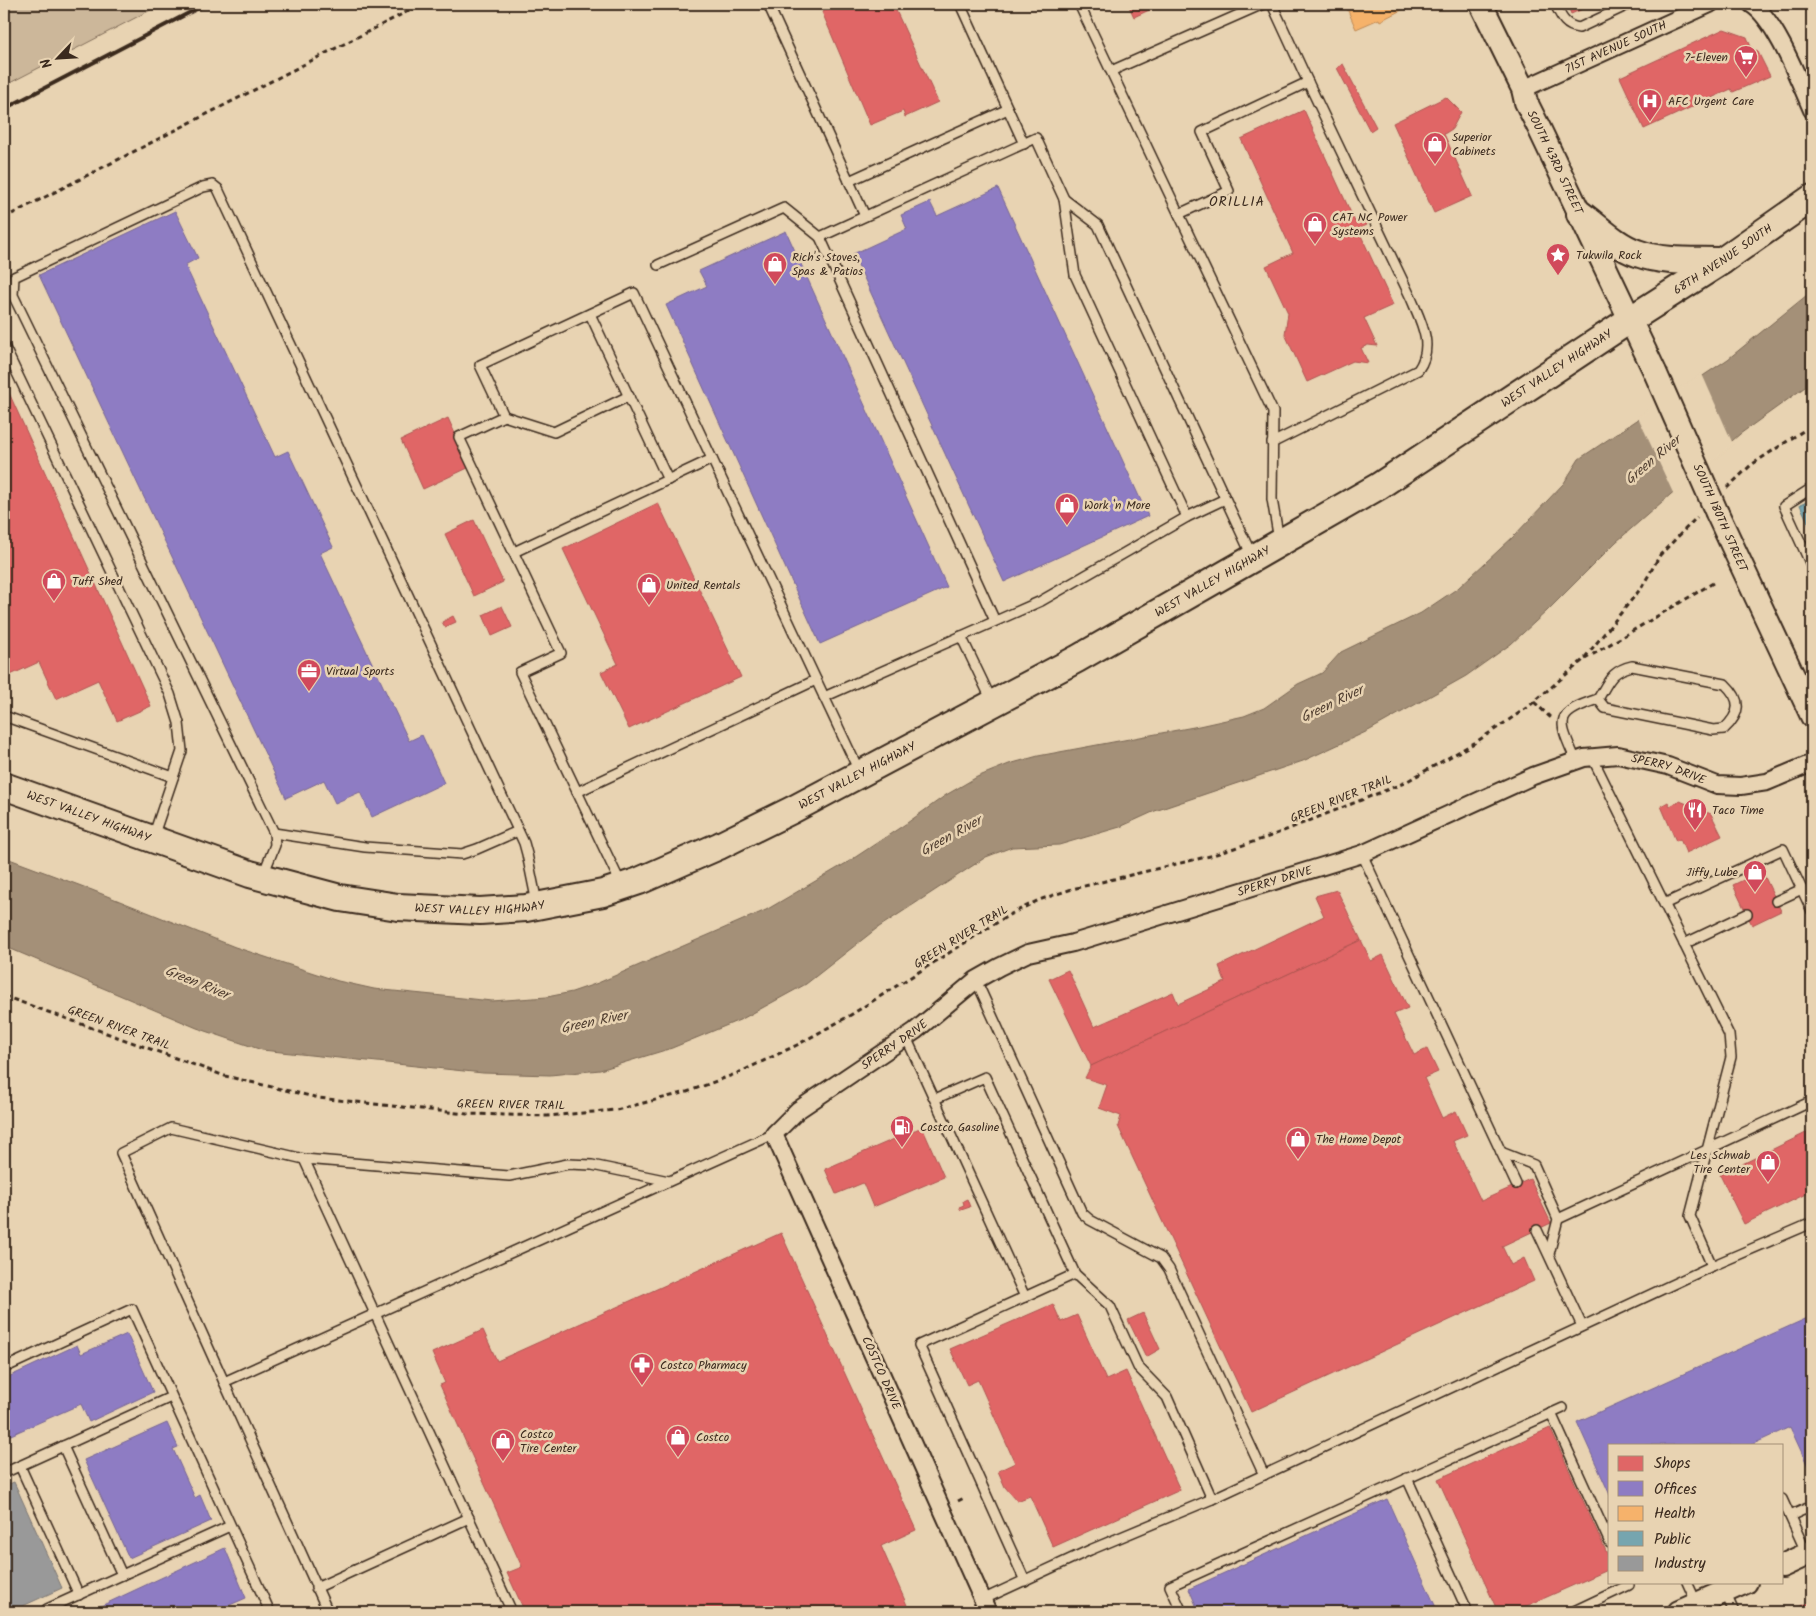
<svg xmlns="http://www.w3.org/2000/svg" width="1816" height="1616" viewBox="0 0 1816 1616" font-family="Kalam,sans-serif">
  <rect width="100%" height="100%" fill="#e8d3b2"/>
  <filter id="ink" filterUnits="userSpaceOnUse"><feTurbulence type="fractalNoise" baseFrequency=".02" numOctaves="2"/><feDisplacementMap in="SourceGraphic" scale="10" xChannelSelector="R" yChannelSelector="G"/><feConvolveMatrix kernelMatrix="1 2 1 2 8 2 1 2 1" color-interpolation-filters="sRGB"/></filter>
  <g filter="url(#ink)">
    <path fill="#ccb79a" stroke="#84705c" d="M 4,4 L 162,4 L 4,86 Z"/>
    <path fill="#a49078" stroke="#7a6754" d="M 1812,291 L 1812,382 L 1740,434 L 1616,542 L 1547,611 L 1511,644 L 1466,676 L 1370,730 L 1303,761 L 1155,811 L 1120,827 L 1059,845 L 1012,847 L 986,857 L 876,929 L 806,984 L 742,1019 L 672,1048 L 600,1070 L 550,1075 L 483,1073 L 262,1050 L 197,1028 L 4,946 L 4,857 L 92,890 L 235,947 L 338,981 L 374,989 L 492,1001 L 547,997 L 572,992 L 598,983 L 766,910 L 848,862 L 907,823 L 946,795 L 977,777 L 1009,764 L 1038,756 L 1199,726 L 1244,716 L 1264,708 L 1298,684 L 1322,673 L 1341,652 L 1421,613 L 1458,588 L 1513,537 L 1564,483 L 1579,459 L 1728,359 Z"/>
    <path fill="#e8d3b2" d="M 1702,374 L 1733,444 L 1674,495 L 1638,417 Z"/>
    <g fill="#e06666" stroke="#ae5450">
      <path d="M 840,4 L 893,4 L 938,102 L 905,117 L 903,111 L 870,125 L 822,12 Z"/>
      <path d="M 1128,4 L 1159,4 L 1160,5 L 1134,17 Z"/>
      <path d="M 1567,4 L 1594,4 L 1571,14 Z"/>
      <path d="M 1594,4 L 1608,4 L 1597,9 Z"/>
      <path d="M 1724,29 L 1747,37 L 1753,52 L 1757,50 L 1770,76 L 1733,92 L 1731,89 L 1644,129 L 1620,77 Z"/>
      <path d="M 1343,64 L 1376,127 L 1370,131 L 1337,68 Z"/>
      <path d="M 1446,97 L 1461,112 L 1452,129 L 1444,134 L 1472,196 L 1434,213 L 1393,123 Z"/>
      <path d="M 1304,110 L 1355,222 L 1364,218 L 1367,225 L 1358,229 L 1393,305 L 1364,318 L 1377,346 L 1368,345 L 1361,348 L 1368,363 L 1353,361 L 1307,382 L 1285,334 L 1288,313 L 1266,266 L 1293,253 L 1241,139 Z"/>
      <path d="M 4,382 L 151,706 L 117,721 L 98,680 L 56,699 L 39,662 L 6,677 L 4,673 Z"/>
      <path d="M 448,418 L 470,467 L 423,489 L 401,440 Z"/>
      <path d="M 658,503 L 741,677 L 629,729 L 601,672 L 618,664 L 563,549 Z"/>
      <path d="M 474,520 L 503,582 L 474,596 L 445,534 Z"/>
      <path d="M 502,606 L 512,627 L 492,636 L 483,615 Z"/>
      <path d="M 453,616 L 456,622 L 445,627 L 442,622 Z"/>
      <path d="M 1680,801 L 1711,814 L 1722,836 L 1686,853 L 1680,839 L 1676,841 L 1661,806 L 1668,802 L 1670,806 Z"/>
      <path d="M 1762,871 L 1781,911 L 1752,925 L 1733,885 Z"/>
      <path d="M 1337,890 L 1361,940 L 1091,1066 L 1049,979 L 1068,970 L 1094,1027 L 1173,992 L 1178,1004 L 1225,982 L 1219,966 L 1324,916 L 1315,896 Z"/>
      <path d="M 1361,940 L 1371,961 L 1383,955 L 1408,1008 L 1394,1014 L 1414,1055 L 1427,1049 L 1438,1072 L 1424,1078 L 1442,1118 L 1456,1111 L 1467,1135 L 1453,1141 L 1481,1201 L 1530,1179 L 1551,1223 L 1502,1246 L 1511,1265 L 1524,1258 L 1534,1281 L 1251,1412 L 1118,1126 L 1121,1116 L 1099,1108 L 1107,1085 L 1085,1078 L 1091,1066 Z"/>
      <path d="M 922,1127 L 944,1177 L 873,1207 L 863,1183 L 836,1194 L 825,1169 Z"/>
      <path d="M 1812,1130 L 1812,1191 L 1744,1224 L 1720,1175 Z"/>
      <path d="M 967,1199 L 970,1207 L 961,1210 L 959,1207 L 964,1205 L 963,1201 Z"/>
      <path d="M 781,1233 L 916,1530 L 881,1546 L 910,1612 L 525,1612 L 507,1573 L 522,1567 L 440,1385 L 445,1383 L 432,1353 L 483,1330 L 497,1361 Z"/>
      <path d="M 1053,1304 L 1061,1322 L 1077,1315 L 1106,1380 L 1126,1371 L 1180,1490 L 1053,1547 L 1030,1496 L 1017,1501 L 1005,1487 L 998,1471 L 1015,1463 L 978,1380 L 967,1385 L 950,1349 Z"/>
      <path d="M 1143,1313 L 1160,1349 L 1146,1357 L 1128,1320 Z"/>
      <path d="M 1550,1428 L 1610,1560 L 1610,1569 L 1513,1612 L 1498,1612 L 1438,1479 Z"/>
      <path d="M 1812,1601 L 1812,1612 L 1787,1612 Z"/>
    </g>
    <g fill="#8e7cc3" stroke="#756392">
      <path d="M 998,188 L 1148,516 L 1004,582 L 853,254 L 907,229 L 901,215 L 930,202 L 937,216 Z"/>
      <path d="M 175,211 L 198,258 L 185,265 L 275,457 L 288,451 L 333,547 L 320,553 L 409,741 L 422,735 L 444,783 L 372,817 L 360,792 L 335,803 L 324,780 L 286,798 L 39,275 Z"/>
      <path d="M 786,231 L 947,587 L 820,644 L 666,305 L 707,286 L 699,271 Z"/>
      <path d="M 1812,1316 L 1812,1475 L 1790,1427 L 1751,1445 L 1610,1445 L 1610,1495 L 1577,1422 Z"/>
      <path d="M 127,1334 L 153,1392 L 89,1422 L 81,1404 L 4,1438 L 4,1379 L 77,1345 L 81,1354 Z"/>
      <path d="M 167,1423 L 178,1447 L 173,1449 L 195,1498 L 200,1495 L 211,1521 L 129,1558 L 84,1460 Z"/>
      <path d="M 1387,1499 L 1438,1612 L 1199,1612 L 1189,1589 Z"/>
      <path d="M 225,1548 L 246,1598 L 214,1612 L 88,1612 Z"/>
    </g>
    <path fill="#f6b26b" stroke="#be8954" d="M 1345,4 L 1413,4 L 1380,21 L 1379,19 L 1356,29 Z"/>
    <path fill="#76a5af" stroke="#648084" d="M 1811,500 L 1812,503 L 1812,531 L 1800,505 Z"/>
    <path fill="#999" stroke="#7d7874" d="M 14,1482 L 62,1588 L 12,1611 L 4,1594 L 4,1486 Z"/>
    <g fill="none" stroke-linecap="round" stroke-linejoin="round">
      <g stroke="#3b2a1e" stroke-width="12">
        <g id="lane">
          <path d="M 768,4 L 865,216"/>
          <path d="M 960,4 L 1024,144"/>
          <path d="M 1079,4 L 1273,412 L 1272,499 L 1279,540"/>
          <path d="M 1272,4 L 1308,82"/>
          <path d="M 1555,4 C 1561,16 1564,26 1579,28 L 1630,4"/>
          <path d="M 1111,71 L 1263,4"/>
          <path d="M 849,181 L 1008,109"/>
          <path d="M 1179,214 L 1229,191 L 1202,132 L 1308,82 L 1411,298 C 1421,322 1435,346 1418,370 L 1272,443"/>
          <path d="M 658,265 L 784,208 L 820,237"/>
          <path d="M 590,314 L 668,480"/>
          <path d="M 4,346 L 170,694 L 179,723 L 182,751 L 153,837"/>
          <path d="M 504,416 L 554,432 L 629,396"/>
          <path d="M 1812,488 L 1784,506 L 1812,567"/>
          <path d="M 1187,517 L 1075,275 L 1064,199 L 1098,225 L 1252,556"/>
          <path d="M 514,552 L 712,459"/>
          <path d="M 995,621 L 820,237 L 1036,138 L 1064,199"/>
          <path d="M 961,636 L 992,701"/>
          <path d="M 1632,666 L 1725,684 C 1742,700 1741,713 1724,729 L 1713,730 L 1605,708 L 1598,699 C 1609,681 1611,671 1632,666 Z"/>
          <path d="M 824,697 L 1041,601 L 1187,517 L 1225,499"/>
          <path d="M 4,716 L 173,777"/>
          <path d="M 1592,757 L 1729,1035 L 1731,1057 L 1690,1216 L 1712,1266"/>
          <path d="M 1576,761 C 1559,721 1552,714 1598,699"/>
          <path d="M 577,792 L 816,680"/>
          <path d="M 274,833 L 365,847 L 462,854 L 477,849 L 518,831"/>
          <path d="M 1362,854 L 1516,1184"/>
          <path d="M 263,875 L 275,845 L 274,833 L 13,295 L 14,277 L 203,187 L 213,185 L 218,189 L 524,843 L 527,854 L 537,903"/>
          <path d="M 621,884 L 520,672 L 561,653 L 459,437 L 504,416 L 480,365 L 634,293 L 859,771"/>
          <path d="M 1776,901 L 1802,889"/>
          <path d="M 1664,904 L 1783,849 L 1812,911"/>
          <path d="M 1684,944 L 1747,914"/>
          <path d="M 976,980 L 1082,1213 L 1090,1220 L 1161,1258 L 1169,1269 L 1264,1475"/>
          <path d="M 906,1037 L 1025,1297"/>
          <path d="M 935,1099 L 985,1077 L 1075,1274 L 1110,1306 L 1138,1367 L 1167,1397 L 1212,1499"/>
          <path d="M 1501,1152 L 1534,1165 L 1558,1219 L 1549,1254"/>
          <path d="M 304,1159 L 512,1612"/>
          <path d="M 1558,1219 L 1812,1101"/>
          <path d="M 1537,1230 L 1582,1326"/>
          <path d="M 4,1368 L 132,1309 L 270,1612"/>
          <path d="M 224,1382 L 121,1153 L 171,1128 L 304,1159 L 509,1176 L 568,1164 L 592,1165 L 669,1181"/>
          <path d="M 1551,1413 L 1610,1543"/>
          <path d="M 63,1446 L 122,1575"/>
          <path d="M 20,1466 L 79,1595"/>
          <path d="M 4,1473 L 171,1397"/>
          <path d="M 1407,1478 L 1468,1612"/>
          <path d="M 1782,1499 L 1807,1554"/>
          <path d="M 1790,1516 L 1812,1506"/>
          <path d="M 1025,1581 L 919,1345 L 1075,1274"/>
          <path d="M 1687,1582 L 1697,1604"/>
          <path d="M 316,1588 L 469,1518"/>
          <path d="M 1725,1592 L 1734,1612"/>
          <path d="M 982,1600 L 1090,1550 L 1212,1499 L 1712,1266 L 1812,1223"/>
          <path d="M 47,1609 L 230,1526"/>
          <path d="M 328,1612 L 224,1382 L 774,1134"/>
          <path d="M 1182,1612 L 1170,1586 L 1563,1408"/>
          <path d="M 1572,1612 L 1629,1585 L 1628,1582"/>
        </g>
      </g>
      <g stroke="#3b2a1e" stroke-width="20">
        <g id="street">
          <path d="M 1751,4 C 1775,18 1800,83 1812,110"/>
          <path id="s1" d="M 1523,89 L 1710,4"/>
          <path id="s2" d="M 988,1612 L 774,1134 L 798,1110 L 915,1031 L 976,980 L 999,967 L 1028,953 L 1073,943 L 1362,854 L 1533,776 L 1584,758 L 1618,755 L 1668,766 L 1717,785 L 1741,786 L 1767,782 L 1812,763"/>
        </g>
      </g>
      <g stroke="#3b2a1e" stroke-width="26">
        <g id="secondary">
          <path id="s3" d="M 1481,4 L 1523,89 L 1526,102 L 1539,128 L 1655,372"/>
          <path d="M 1717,513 L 1812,716"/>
          <path d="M 1782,1566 L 1812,1552"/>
          <path d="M 1679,1612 L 1746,1582"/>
        </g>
      </g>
      <g stroke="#3b2a1e" stroke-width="30">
        <g id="primary">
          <path d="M 1580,214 C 1598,227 1616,246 1637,253 C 1664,263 1694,260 1722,261"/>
          <path id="s4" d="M 4,786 L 250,874 L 340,898 L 398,907 L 480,911 L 526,908 L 603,893 L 639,881 L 719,846 L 792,810 L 1077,659 L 1379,486 L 1631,319 L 1722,261 L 1812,198"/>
        </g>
      </g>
      <g stroke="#3b2a1e" stroke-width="3" stroke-dasharray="5 4" stroke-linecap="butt">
        <path d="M 4,218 L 422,4"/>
        <path d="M 1727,488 L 1751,465 L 1812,425"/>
        <path d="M 1585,659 L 1713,583"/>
        <path d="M 1534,702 L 1551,718"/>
        <path d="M 4,996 L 225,1076 L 319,1098 L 467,1114 L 548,1116 L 616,1110 L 687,1092 L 738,1073 L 797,1045 L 849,1016 L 1009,915 L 1039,900 L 1072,889 L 1210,856 L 1271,836 L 1404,783 L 1476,742 L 1528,707 L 1582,661 L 1642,587 L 1660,555 L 1697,517"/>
        <path d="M 958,1501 L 964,1498"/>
      </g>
      <use href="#lane" stroke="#e8d3b2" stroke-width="9"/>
      <use href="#street" stroke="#e8d3b2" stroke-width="16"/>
      <use href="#secondary" stroke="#e8d3b2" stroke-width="22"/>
      <use href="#primary" stroke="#e8d3b2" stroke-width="26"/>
      <path stroke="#3b2a1e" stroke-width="4" d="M 4,109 L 206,4"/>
      <g stroke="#3b2a1e" stroke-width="26" stroke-linecap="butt">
        <path id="secondary-bridge" d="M 1655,372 L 1717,513"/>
      </g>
      <use href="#secondary-bridge" stroke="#e8d3b2" stroke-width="22"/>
    </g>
  </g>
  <defs>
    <g id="supermarket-pin" transform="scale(1.25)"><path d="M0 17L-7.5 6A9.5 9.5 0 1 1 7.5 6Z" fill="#d1495b" stroke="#e8d3b2"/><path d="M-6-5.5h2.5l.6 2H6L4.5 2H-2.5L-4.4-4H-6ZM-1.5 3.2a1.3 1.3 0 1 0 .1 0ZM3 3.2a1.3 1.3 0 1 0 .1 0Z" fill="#fff"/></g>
    <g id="hospital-pin" transform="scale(1.25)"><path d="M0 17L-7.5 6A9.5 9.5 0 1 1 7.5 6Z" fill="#d1495b" stroke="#e8d3b2"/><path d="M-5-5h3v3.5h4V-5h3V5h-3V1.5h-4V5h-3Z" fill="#fff"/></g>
    <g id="shop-pin" transform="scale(1.25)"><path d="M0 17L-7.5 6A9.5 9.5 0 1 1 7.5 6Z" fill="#d1495b" stroke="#e8d3b2"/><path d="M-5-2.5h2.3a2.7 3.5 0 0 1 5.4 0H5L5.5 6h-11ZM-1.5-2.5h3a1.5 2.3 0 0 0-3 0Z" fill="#fff"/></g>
    <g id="sight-pin" transform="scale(1.25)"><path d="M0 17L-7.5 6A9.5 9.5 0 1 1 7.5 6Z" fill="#d1495b" stroke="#e8d3b2"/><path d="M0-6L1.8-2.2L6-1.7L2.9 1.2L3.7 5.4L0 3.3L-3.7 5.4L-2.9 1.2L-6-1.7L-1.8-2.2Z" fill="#fff"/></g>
    <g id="office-pin" transform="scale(1.25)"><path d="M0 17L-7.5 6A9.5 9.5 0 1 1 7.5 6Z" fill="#d1495b" stroke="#e8d3b2"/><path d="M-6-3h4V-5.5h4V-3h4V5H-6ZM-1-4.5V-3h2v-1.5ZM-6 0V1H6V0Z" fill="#fff"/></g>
    <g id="restaurant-pin" transform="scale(1.25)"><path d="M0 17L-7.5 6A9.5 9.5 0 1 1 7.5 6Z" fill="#d1495b" stroke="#e8d3b2"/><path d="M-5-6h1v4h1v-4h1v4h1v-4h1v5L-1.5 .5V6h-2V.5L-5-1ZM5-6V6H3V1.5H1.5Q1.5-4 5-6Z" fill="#fff"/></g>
    <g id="fuel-pin" transform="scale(1.25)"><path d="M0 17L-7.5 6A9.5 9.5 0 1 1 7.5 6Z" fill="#d1495b" stroke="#e8d3b2"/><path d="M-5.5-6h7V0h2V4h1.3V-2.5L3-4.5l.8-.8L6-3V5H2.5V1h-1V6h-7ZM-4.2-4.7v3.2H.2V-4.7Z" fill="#fff"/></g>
    <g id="pharmacy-pin" transform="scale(1.25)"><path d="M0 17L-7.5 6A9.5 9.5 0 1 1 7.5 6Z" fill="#d1495b" stroke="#e8d3b2"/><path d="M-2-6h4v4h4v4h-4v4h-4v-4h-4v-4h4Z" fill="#fff"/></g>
  </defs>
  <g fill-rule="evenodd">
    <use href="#supermarket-pin" x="1746" y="57"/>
    <use href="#hospital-pin" x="1650" y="101"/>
    <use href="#shop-pin" x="1435" y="144"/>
    <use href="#shop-pin" x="1315" y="224"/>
    <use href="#sight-pin" x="1558" y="255"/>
    <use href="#shop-pin" x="775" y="264"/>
    <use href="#shop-pin" x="1067" y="505"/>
    <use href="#shop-pin" x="54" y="581"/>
    <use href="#shop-pin" x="649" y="585"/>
    <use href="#office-pin" x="309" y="671"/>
    <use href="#restaurant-pin" x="1695" y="810"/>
    <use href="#shop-pin" x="1755" y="872"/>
    <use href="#fuel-pin" x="902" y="1127"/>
    <use href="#shop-pin" x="1298" y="1139"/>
    <use href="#shop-pin" x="1768" y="1162"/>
    <use href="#pharmacy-pin" x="642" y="1365"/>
    <use href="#shop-pin" x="678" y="1437"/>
    <use href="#shop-pin" x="503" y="1441"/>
  </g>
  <g text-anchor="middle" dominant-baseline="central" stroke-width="5" stroke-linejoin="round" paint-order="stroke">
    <g font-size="12" fill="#3b2a1e" stroke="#e8d3b2">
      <text stroke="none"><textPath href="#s1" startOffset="102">71ST AVENUE SOUTH</textPath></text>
      <text stroke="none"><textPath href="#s3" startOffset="175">SOUTH 43RD STREET</textPath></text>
      <text stroke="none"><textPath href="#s4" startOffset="1909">68TH AVENUE SOUTH</textPath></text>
      <text stroke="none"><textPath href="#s4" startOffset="1710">WEST VALLEY HIGHWAY</textPath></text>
      <text transform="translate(1720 518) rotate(66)">SOUTH 180TH STREET</text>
      <text stroke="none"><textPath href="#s4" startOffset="1305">WEST VALLEY HIGHWAY</textPath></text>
      <text stroke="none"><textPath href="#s2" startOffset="1514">SPERRY DRIVE</textPath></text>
      <text stroke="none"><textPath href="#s4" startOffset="900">WEST VALLEY HIGHWAY</textPath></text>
      <text transform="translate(1341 799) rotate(-22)">GREEN RIVER TRAIL</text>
      <text stroke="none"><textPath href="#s4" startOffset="90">WEST VALLEY HIGHWAY</textPath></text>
      <text stroke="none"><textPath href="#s2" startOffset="1094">SPERRY DRIVE</textPath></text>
      <text stroke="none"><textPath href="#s4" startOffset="495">WEST VALLEY HIGHWAY</textPath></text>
      <text transform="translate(961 937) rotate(-32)">GREEN RIVER TRAIL</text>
      <text transform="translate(119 1028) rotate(20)">GREEN RIVER TRAIL</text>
      <text stroke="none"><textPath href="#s2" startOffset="674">SPERRY DRIVE</textPath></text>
      <text transform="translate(511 1105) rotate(1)">GREEN RIVER TRAIL</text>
      <text transform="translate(881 1373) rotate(66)">COSTCO DRIVE</text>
    </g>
    <g font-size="12" fill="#3b2a1e" stroke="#e8d3b2" text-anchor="start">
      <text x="1728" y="57" text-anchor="end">7-Eleven</text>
      <text x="1668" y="101">AFC Urgent Care</text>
      <text x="1452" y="137">Superior<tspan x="1452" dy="14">Cabinets</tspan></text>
      <text x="1332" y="217">CAT NC Power<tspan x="1332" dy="14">Systems</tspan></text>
      <text x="1576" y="255">Tukwila Rock</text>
      <text x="792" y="257">Rich's Stoves,<tspan x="792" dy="14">Spas &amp; Patios</tspan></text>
      <text x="1084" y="505">Work 'n More</text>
      <text x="72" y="581">Tuff Shed</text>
      <text x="666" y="585">United Rentals</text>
      <text x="326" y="671">Virtual Sports</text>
      <text x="1712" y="810">Taco Time</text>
      <text x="1738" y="872" text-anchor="end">Jiffy Lube</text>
      <text x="920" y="1127">Costco Gasoline</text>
      <text x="1316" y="1139">The Home Depot</text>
      <text x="1750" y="1155" text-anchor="end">Les Schwab<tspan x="1750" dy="14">Tire Center</tspan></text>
      <text x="660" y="1365">Costco Pharmacy</text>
      <text x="520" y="1434">Costco<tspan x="520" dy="14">Tire Center</tspan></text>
      <text x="696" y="1437">Costco</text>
    </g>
    <g font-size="14" letter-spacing="1" fill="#3b2a1e" stroke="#e8d3b2">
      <text x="1237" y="202">ORILLIA</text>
    </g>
    <g font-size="14" font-style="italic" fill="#503e30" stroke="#e8d3b2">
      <text transform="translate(1653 460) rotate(-40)">Green River</text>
      <text transform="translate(1332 704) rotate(-26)">Green River</text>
      <text transform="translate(951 836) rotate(-29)">Green River</text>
      <text transform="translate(197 983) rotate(22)">Green River</text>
      <text transform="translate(594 1022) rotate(-12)">Green River</text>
    </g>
  </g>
  <rect width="1816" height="1616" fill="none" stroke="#e8d3b2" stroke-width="20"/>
  <rect x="10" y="10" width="1796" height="1596" fill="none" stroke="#3b2a1e" stroke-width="2" filter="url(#ink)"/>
  <rect x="1608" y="1444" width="175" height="140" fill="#e8d3b2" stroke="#a38f77"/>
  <rect x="1618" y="1456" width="25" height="15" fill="#e06666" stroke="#a38f77"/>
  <text x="1654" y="1468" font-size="15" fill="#3b2a1e">Shops</text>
  <rect x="1618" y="1481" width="25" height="15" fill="#8e7cc3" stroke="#a38f77"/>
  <text x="1654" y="1494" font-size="15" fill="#3b2a1e">Offices</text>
  <rect x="1618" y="1506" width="25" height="15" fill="#f6b26b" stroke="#a38f77"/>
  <text x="1654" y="1518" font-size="15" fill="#3b2a1e">Health</text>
  <rect x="1618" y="1531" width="25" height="15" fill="#76a5af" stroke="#a38f77"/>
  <text x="1654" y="1544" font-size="15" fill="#3b2a1e">Public</text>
  <rect x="1618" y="1556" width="25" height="15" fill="#999999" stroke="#a38f77"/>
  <text x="1654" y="1568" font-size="15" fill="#3b2a1e">Industry</text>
  <g transform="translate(58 58) rotate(245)" stroke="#e8d3b2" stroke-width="4" paint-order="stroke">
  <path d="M0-4L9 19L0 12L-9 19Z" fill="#3b2a1e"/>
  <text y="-8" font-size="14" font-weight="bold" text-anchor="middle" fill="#3b2a1e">N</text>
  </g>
</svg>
